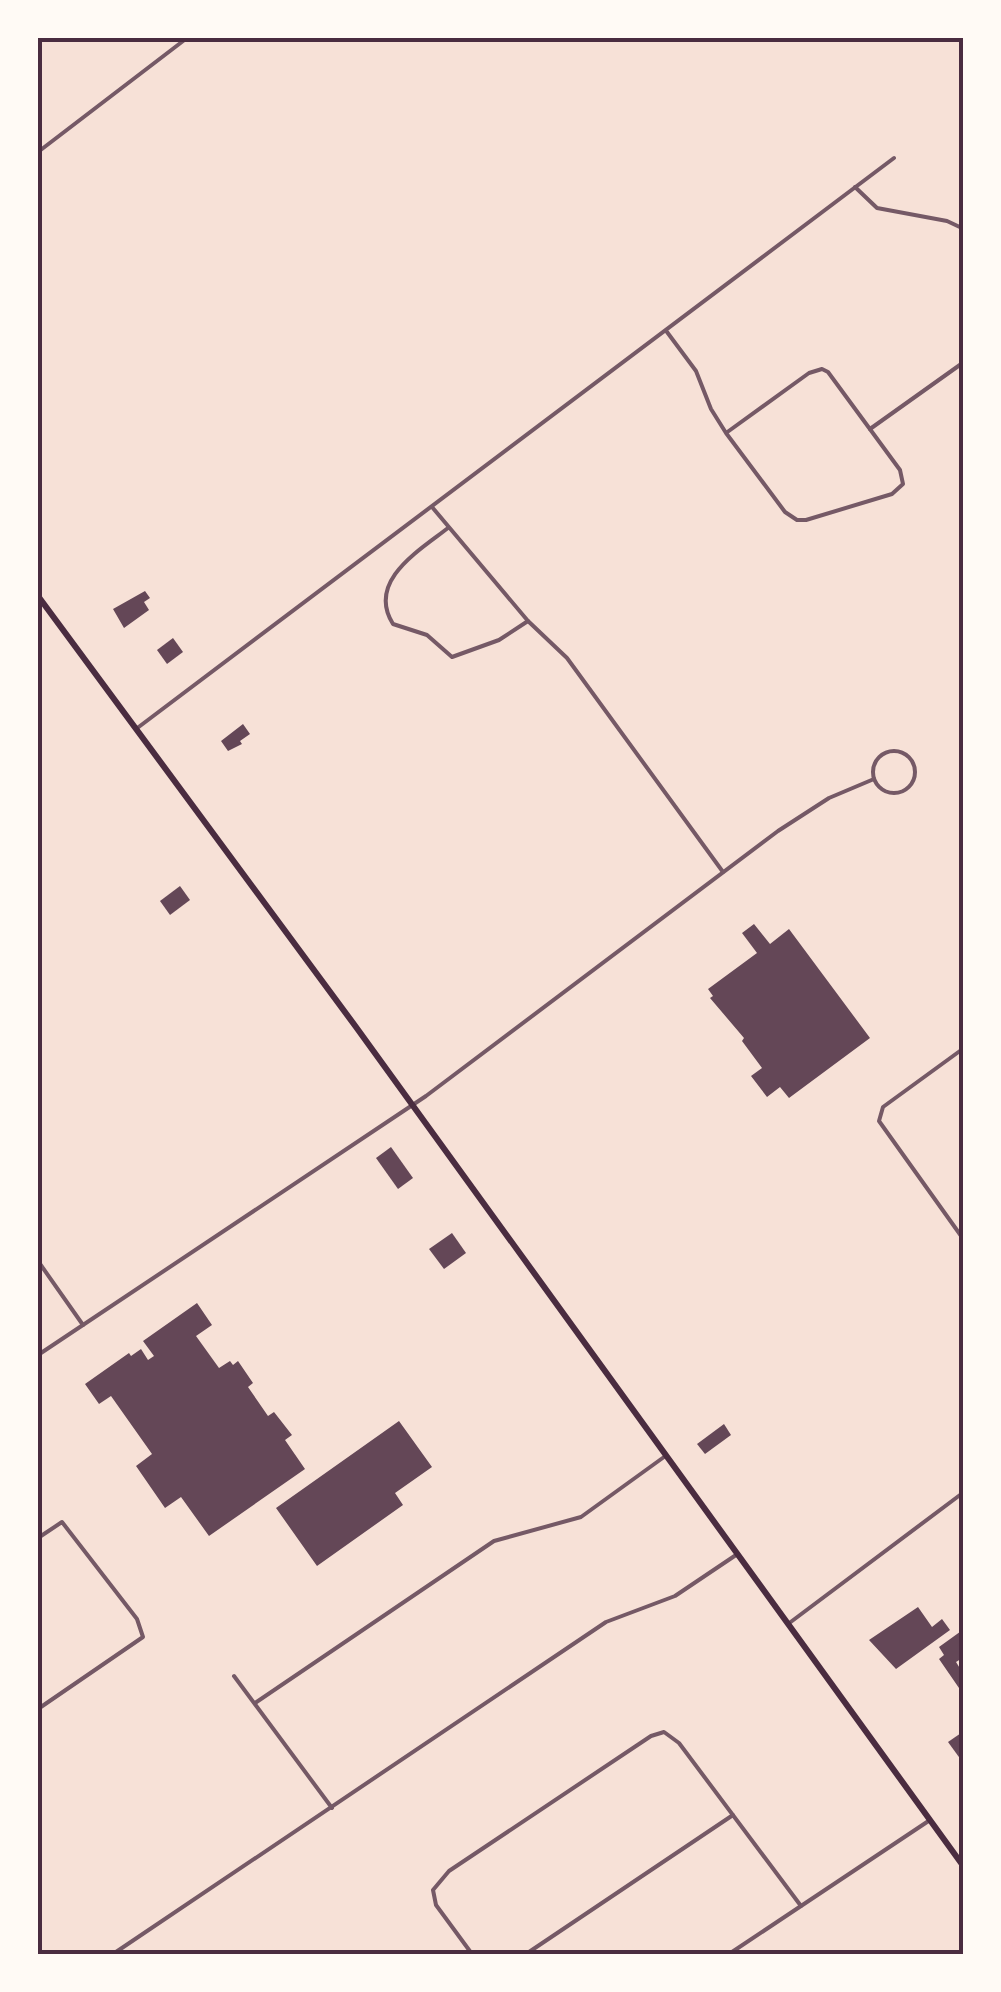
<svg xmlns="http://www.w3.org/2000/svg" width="1001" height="1992" viewBox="0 0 1001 1992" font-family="Roboto,sans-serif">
  <rect width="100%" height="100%" fill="#f7e1d7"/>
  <g fill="#644757">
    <path d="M 145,591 L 150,598 L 144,602 L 149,610 L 124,628 L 113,609 Z"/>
    <path d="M 173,638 L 183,652 L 167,664 L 157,650 Z"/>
    <path d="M 243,724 L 250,734 L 240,741 L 242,744 L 228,751 L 221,741 Z"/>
    <path d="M 180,886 L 190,900 L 170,915 L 160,901 Z"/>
    <path d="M 754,924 L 770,944 L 789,929 L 870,1038 L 789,1098 L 780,1087 L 767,1097 L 751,1076 L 762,1068 L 742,1041 L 744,1038 L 710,998 L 713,996 L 708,989 L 757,953 L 742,933 Z"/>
    <path d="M 391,1147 L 413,1178 L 398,1189 L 376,1158 Z"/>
    <path d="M 452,1233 L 466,1253 L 444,1269 L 429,1249 Z"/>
    <path d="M 197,1303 L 212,1325 L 196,1336 L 219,1368 L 230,1361 L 233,1365 L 238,1361 L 253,1383 L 248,1387 L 268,1416 L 274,1412 L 292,1435 L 285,1440 L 305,1469 L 209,1536 L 181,1497 L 165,1508 L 136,1466 L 152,1454 L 111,1396 L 99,1404 L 85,1384 L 129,1353 L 131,1356 L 141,1349 L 148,1360 L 154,1356 L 143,1341 Z"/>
    <path d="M 399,1421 L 432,1467 L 395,1493 L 403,1505 L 317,1566 L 276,1508 Z"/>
    <path d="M 724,1424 L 731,1435 L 705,1454 L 697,1444 Z"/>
    <path d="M 918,1607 L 932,1627 L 942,1619 L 950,1630 L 896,1669 L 869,1640 Z"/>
    <path d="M 964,1629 L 964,1657 L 956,1662 L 961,1670 L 964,1668 L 964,1684 L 959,1688 L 939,1659 L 944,1655 L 939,1647 Z"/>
    <path d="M 964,1731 L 964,1764 L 948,1742 Z"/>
  </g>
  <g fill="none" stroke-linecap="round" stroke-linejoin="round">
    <g stroke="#755966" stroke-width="4">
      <path d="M 38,152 L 187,38"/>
      <path d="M 855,187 L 877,208 L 947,221 L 964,229"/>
      <path d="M 667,332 L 696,371 L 711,409 L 726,433 L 785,512 L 797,520 L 806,520 L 892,494 L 903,484 L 900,470 L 828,372 L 822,369 L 809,373 L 726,433"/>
      <path d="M 870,429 L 964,362"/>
      <path d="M 432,507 L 528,621 L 567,658 L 723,872"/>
      <path d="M 448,528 C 420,550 366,581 393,624 L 427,635 L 452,657 L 499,640 L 528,621"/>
      <path d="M 136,729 L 894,158"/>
      <circle cx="894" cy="772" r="21"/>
      <path d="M 964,1048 L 883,1107 L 879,1121 L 964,1240"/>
      <path d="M 38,1261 L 83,1325"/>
      <path d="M 38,1355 L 426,1096 L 778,831 L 829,798 L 874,779"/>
      <path d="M 38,1538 L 62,1522 L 137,1619 L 143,1637 L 38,1709"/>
      <path d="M 788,1624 L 964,1492"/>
      <path d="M 234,1676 L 332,1808"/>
      <path d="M 255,1703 L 494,1541 L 581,1517 L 664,1457"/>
      <path d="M 113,1954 L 606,1622 L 675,1596 L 736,1555"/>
      <path d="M 472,1954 L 436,1905 L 433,1890 L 449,1871 L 651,1736 L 664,1732 L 679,1743 L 801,1906"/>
      <path d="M 526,1954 L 733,1815"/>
      <path d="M 729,1954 L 930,1820"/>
    </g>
    <path stroke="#4a2c40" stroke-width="6" d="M 38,596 L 356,1027 L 964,1867"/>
  </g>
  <rect width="1001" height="1992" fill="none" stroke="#fffaf5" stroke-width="80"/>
  <rect x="40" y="40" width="921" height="1912" fill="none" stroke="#4a2c40" stroke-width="4"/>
</svg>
